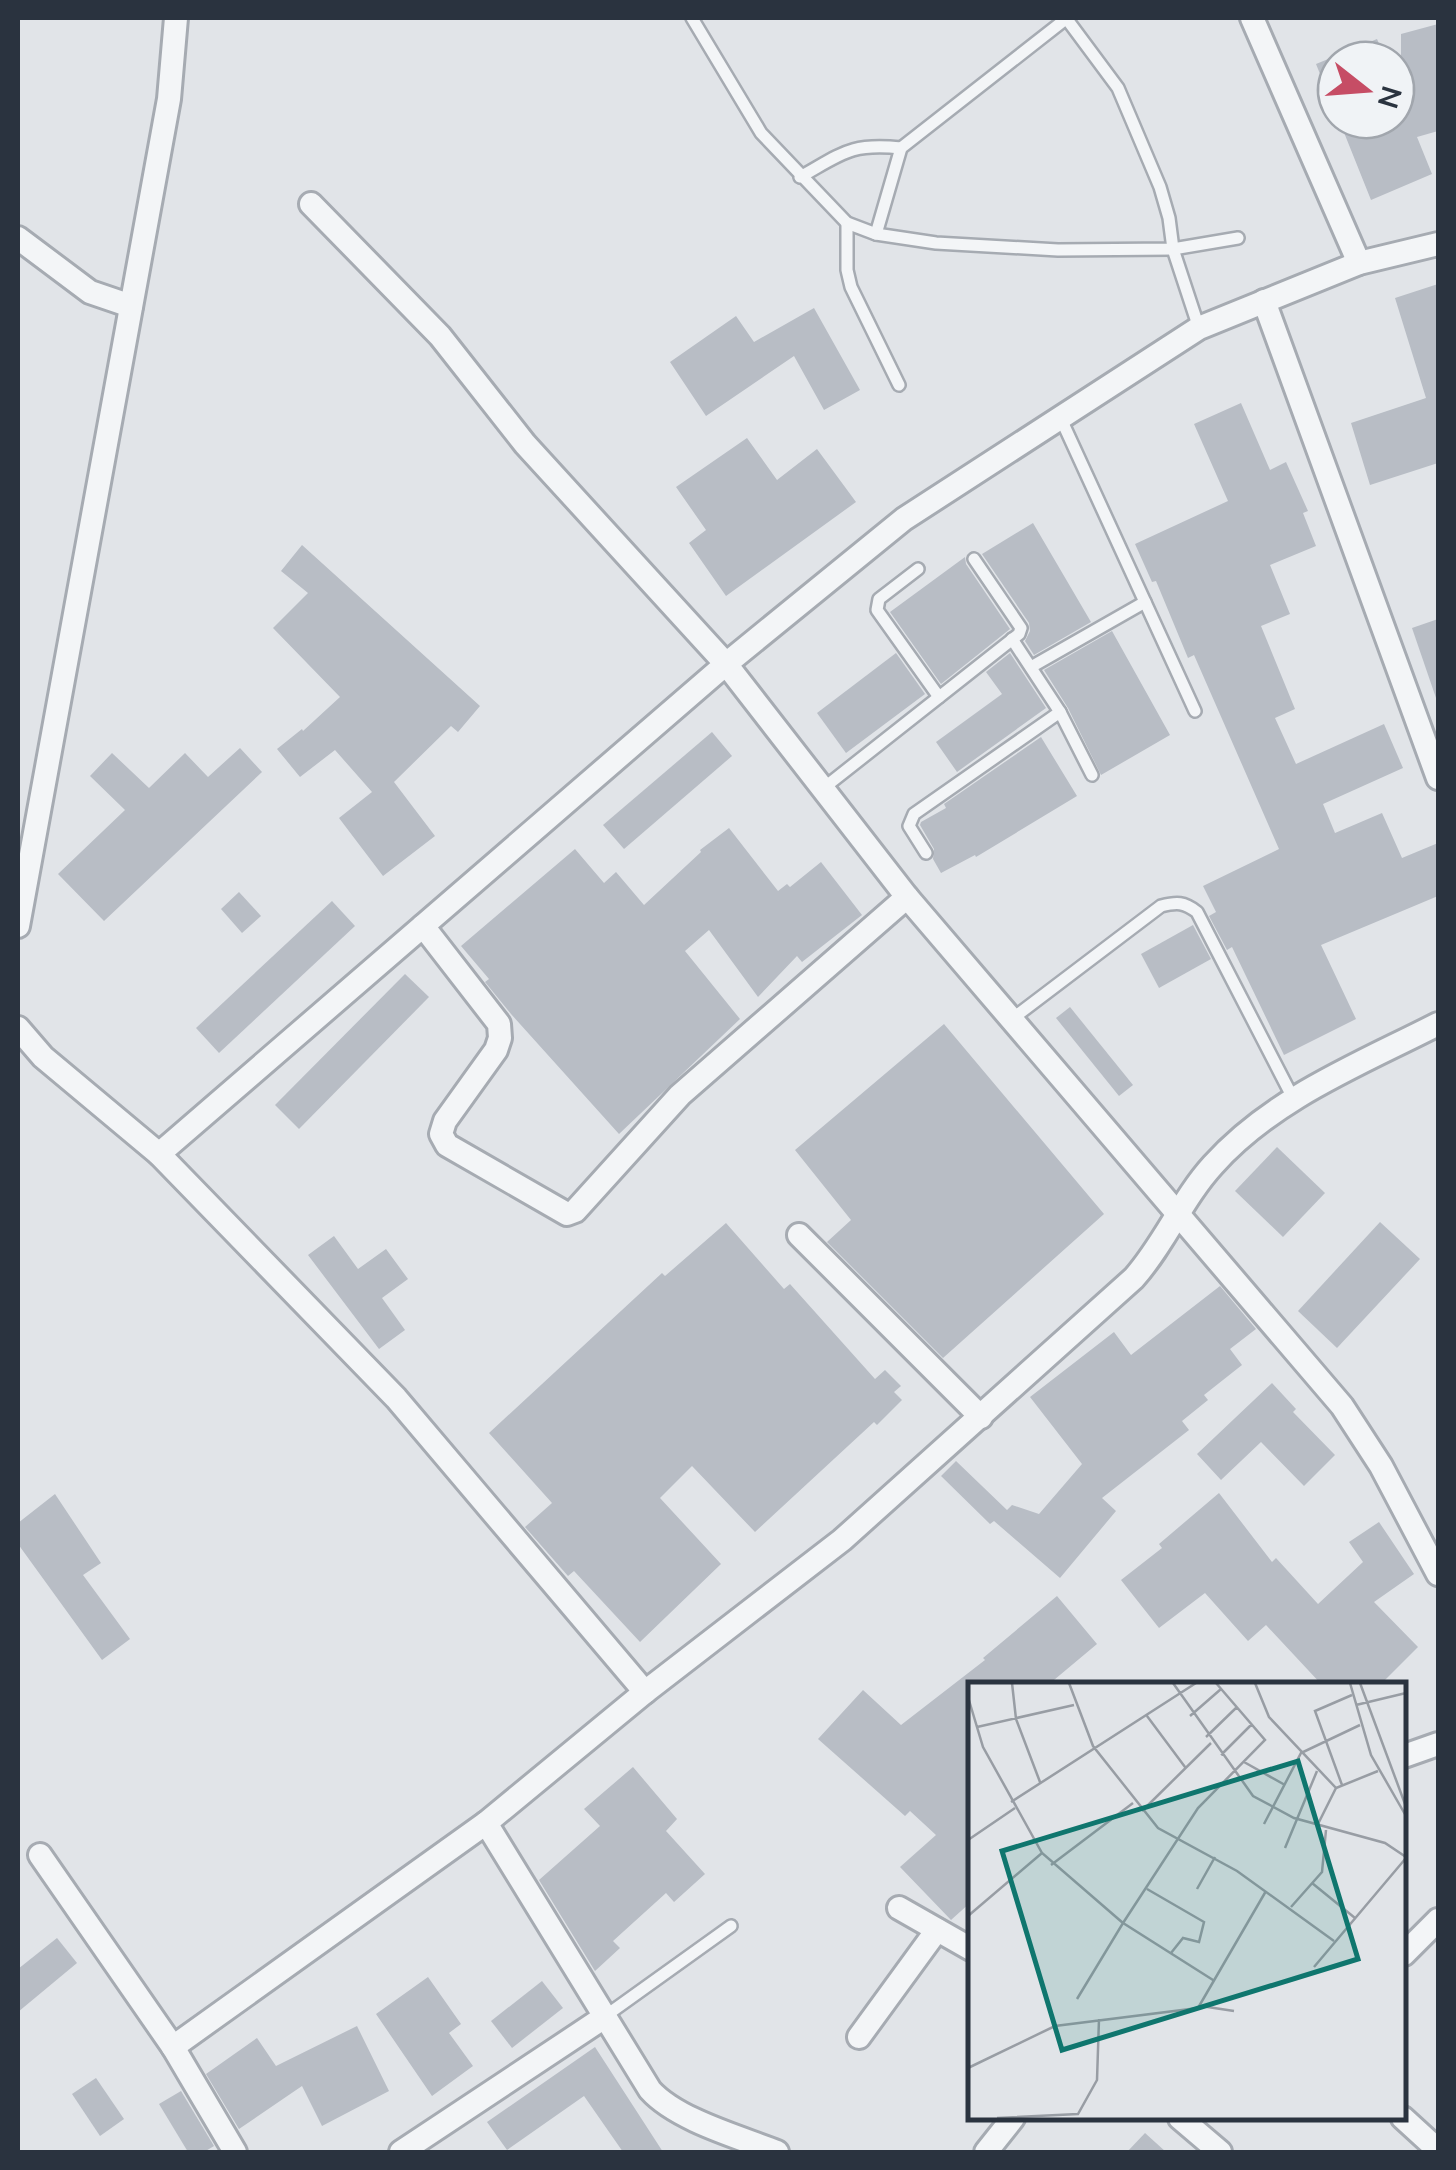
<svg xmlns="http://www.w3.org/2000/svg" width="1456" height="2170" viewBox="0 0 1456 2170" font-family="Mulish,sans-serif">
  <rect width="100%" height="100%" fill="#e1e4e8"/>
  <g fill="#b8bdc5">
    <path d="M 1438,24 L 1438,131 L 1417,137 L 1432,174 L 1371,200 L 1339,120 L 1396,120 L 1396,87 L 1401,97 L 1401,34 Z"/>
    <path d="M 1377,39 L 1386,60 L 1336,60 L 1335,111 L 1316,64 Z"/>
    <path d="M 1438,284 L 1438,463 L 1370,485 L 1351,423 L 1426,398 L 1395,298 Z"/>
    <path d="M 814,308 L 860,390 L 824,410 L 794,356 L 706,416 L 670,362 L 736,316 L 754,342 Z"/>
    <path d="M 1241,403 L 1270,470 L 1286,462 L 1308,511 L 1303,513 L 1316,546 L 1270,565 L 1290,614 L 1261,626 L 1295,709 L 1275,718 L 1296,764 L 1384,724 L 1403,768 L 1323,804 L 1335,833 L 1382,813 L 1402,858 L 1438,843 L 1438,896 L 1321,945 L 1356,1019 L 1284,1055 L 1232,947 L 1227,950 L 1209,916 L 1216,912 L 1203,886 L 1279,849 L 1194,655 L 1188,658 L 1156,581 L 1152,582 L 1135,544 L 1228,501 L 1194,424 Z"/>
    <path d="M 747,438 L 777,480 L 817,449 L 856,502 L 726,596 L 689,543 L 706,530 L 676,487 Z"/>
    <path d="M 1033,523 L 1091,622 L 1034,655 L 1025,641 L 1030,631 L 1029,623 L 982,554 Z"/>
    <path d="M 302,545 L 480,706 L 458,732 L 451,726 L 394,782 L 435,836 L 383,876 L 339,818 L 372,792 L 335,750 L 300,777 L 277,749 L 302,729 L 303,731 L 340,697 L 273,628 L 308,593 L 281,571 Z"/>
    <path d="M 965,557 L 966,564 L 1010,629 L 941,684 L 890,612 Z"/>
    <path d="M 1438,619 L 1438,697 L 1436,698 L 1412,628 Z"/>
    <path d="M 1112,631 L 1170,735 L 1101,775 L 1068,708 L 1044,670 Z"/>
    <path d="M 896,653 L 925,694 L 846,753 L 817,713 Z"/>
    <path d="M 1010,653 L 1046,708 L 957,772 L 936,742 L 1002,694 L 986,672 Z"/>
    <path d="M 712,732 L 732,756 L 624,849 L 603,825 Z"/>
    <path d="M 1041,737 L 1077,796 L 976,857 L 975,855 L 941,873 L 933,859 L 934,849 L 920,825 L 921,822 L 946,808 L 944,804 Z"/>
    <path d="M 240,748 L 262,772 L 104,921 L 58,874 L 125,810 L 90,776 L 112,753 L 149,788 L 185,753 L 208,777 Z"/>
    <path d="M 729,828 L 778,891 L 787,884 L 790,887 L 821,862 L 862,915 L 802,962 L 797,956 L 758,997 L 709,930 L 685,951 L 740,1019 L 619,1134 L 511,1014 L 485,982 L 489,979 L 461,946 L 575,849 L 604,883 L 616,872 L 644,905 L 701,852 L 700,850 Z"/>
    <path d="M 239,892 L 261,916 L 242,933 L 221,909 Z"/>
    <path d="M 332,901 L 355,926 L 219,1053 L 196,1028 Z"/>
    <path d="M 1193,925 L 1211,959 L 1159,988 L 1141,954 Z"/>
    <path d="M 405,974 L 429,997 L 299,1129 L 275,1105 Z"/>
    <path d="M 1070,1007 L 1133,1085 L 1119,1096 L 1056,1018 Z"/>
    <path d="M 944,1024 L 1104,1214 L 943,1358 L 827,1242 L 851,1220 L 795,1150 Z"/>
    <path d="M 1277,1147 L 1325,1193 L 1283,1237 L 1235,1191 Z"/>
    <path d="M 1380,1222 L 1420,1259 L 1337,1348 L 1298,1311 Z"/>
    <path d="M 726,1223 L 784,1289 L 790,1284 L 875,1379 L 885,1370 L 901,1386 L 894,1392 L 902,1400 L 877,1425 L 874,1422 L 755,1532 L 692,1466 L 660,1498 L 721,1564 L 640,1642 L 574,1571 L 568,1576 L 525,1527 L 552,1503 L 489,1433 L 662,1273 L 665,1276 Z"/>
    <path d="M 334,1236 L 358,1269 L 386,1249 L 408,1279 L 382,1298 L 405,1330 L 379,1349 L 308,1255 Z"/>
    <path d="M 1220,1286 L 1256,1329 L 1230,1349 L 1242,1365 L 1204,1395 L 1208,1400 L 1182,1421 L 1189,1430 L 1102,1498 L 1116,1511 L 1060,1578 L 994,1521 L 990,1524 L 941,1476 L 956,1461 L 1007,1510 L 1012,1505 L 1039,1514 L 1082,1464 L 1030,1397 L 1114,1332 L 1131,1355 Z"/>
    <path d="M 1272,1383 L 1296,1409 L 1293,1412 L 1335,1455 L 1304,1486 L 1261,1442 L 1221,1480 L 1197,1454 Z"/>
    <path d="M 1219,1493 L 1272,1562 L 1276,1558 L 1318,1604 L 1363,1562 L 1349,1542 L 1379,1522 L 1414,1574 L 1374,1602 L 1418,1647 L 1380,1685 L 1322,1685 L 1266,1625 L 1248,1641 L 1205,1593 L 1159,1628 L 1121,1580 L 1162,1548 L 1159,1544 Z"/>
    <path d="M 55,1494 L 101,1563 L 83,1575 L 130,1639 L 102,1660 L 18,1544 L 18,1523 Z"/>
    <path d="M 1057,1596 L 1097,1644 L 1048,1685 L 971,1685 L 971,1902 L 951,1920 L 900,1867 L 936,1835 L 910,1811 L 905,1816 L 818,1739 L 863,1690 L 901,1725 L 985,1660 L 983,1658 Z"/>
    <path d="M 633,1767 L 677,1819 L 666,1831 L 705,1874 L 674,1902 L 666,1893 L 613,1941 L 620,1948 L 595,1971 L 539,1880 L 600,1826 L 584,1809 Z"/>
    <path d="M 57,1938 L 77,1963 L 18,2012 L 18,1969 Z"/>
    <path d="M 428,1977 L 461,2024 L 449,2033 L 473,2066 L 432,2096 L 376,2014 Z"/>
    <path d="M 542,1981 L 563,2008 L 512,2048 L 491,2021 Z"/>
    <path d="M 357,2026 L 389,2091 L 322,2126 L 302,2086 L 239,2129 L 206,2074 L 257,2038 L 276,2066 Z"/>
    <path d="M 595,2047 L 663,2152 L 623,2152 L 584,2096 L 507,2150 L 487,2122 Z"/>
    <path d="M 96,2078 L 124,2119 L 100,2136 L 72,2094 Z"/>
    <path d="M 181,2091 L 214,2146 L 204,2152 L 188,2152 L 159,2104 Z"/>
    <path d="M 1145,2133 L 1166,2152 L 1127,2152 Z"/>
  </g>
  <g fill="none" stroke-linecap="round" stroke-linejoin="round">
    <g stroke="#a6abb2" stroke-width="16">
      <g id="service">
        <path d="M 692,18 L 761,133 L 847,223 L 876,234 L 936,243 L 1058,250 L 1173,249 L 1238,238"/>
        <path d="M 1066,18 L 1118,88 L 1160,187 L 1169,218 L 1173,249 L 1199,328"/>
        <path d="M 800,177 C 843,153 850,143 901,148"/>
        <path d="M 847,223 L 847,270 L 851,287 L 899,385"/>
        <path d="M 876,234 L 901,148 L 1067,18"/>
        <path d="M 1061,419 L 1195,711"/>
        <path d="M 918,569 L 879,599 L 877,610 L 939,697"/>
        <path d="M 1012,639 L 1060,712 L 1092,775"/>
        <path d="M 1031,667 L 1145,602"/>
        <path d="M 825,787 L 1019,634 L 1021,628 L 974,559"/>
        <path d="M 926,853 L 909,826 L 914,814 L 1060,712"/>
        <path d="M 1012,1019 L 1161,906 C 1177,902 1184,902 1197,912 L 1293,1098"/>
        <path d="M 604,2017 L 731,1926"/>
      </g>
    </g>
    <g stroke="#a6abb2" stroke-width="28">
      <g id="minor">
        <path d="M 1252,18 L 1359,263"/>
        <path d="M 18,238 L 90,292 L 131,306"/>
        <path d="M 1438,244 L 1359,263 L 1199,328 L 904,519 L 726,664 L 907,897 L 1342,1406 L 1381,1466 L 1438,1574"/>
        <path d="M 1264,301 L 1438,778"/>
        <path d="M 18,926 L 169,99 L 176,18"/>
        <path d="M 423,926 L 499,1024 L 500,1038 L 496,1050 L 445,1121 L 441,1134 L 447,1145 L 567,1214 L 575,1211 L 680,1095 L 907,897"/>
        <path d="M 18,1028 L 43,1057 L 159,1154 L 396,1398 L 645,1692"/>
        <path d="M 159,1154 L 726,664 L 525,444 L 440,336 L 311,204"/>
        <path d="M 799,1235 L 981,1417"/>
        <path d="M 1404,1756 L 1438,1744"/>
        <path d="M 486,1823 L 650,2090 C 677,2120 739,2137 777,2152"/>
        <path d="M 40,1855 L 173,2047 L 235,2152"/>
        <path d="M 899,1908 L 971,1949"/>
        <path d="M 1404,1954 L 1438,1920"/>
        <path d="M 859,2037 L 937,1930"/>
        <path d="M 173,2047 L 486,1823 L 645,1692 L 842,1540 L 1134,1278 C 1165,1243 1182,1199 1213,1165 C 1273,1098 1360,1064 1438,1024"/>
        <path d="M 1180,2118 L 1220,2152"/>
        <path d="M 1403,2118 L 1438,2150"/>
        <path d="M 401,2152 L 603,2018"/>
        <path d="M 986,2152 L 1013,2118"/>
      </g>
    </g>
    <use href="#service" stroke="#f3f5f7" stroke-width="11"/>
    <use href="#minor" stroke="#f3f5f7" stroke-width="22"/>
  </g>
  <g transform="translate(968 1682)">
    <rect width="438" height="438" fill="#e1e4e8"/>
    <path fill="none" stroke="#989da4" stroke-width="2.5" d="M 44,1 L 48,37 L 72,100M 101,1 L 125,64 L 190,146 L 269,189 L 366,259M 205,1 L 285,114 L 326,136 L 417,161 L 438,175M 287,1 L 301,35 L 368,106M 382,1 L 403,73 L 438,134M 392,1 L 437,122M 0,15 L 15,65 L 74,171 L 155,241 L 230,126 L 297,58 L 248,1M 388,23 L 438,11M 179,34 L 217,85M 222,34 L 253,7M 9,45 L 106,23M 238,55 L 269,25M 253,73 L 284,42M 276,80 L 317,103M 374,103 L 347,29 L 384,13M 43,120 L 228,1M 174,129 L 243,61M 296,142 L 333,71 L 392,43M 349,144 L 368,106 L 410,89M 0,158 L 47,126M 317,166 L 349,89M 83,183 L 165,121M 344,201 L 387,236M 179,207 L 236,240 L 231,260 L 215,256 L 203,271M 229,207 L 247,175M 323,225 L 354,190 L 358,148M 0,234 L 74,171M 346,285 L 438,176M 109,317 L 155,241 L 245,298M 233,324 L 266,329M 0,386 L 87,344 L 230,326 L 298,209M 29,436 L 110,432 L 129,398 L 131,337"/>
    <path fill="#0f766e" fill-opacity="0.15" stroke="#0f766e" stroke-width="5" d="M 330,79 L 390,277 L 94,368 L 34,169 Z"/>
    <rect width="438" height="438" fill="none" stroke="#2a333f" stroke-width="5"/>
  </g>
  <rect width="1456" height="2170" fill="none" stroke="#2a333f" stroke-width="40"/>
  <g transform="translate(1366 90) rotate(107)"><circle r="48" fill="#f0f3f6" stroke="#a1a6ad" stroke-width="2.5"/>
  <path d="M0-8L18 38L0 25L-18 38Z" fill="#c64d65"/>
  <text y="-15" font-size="28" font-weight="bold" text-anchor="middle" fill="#2a333f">N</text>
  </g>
</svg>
